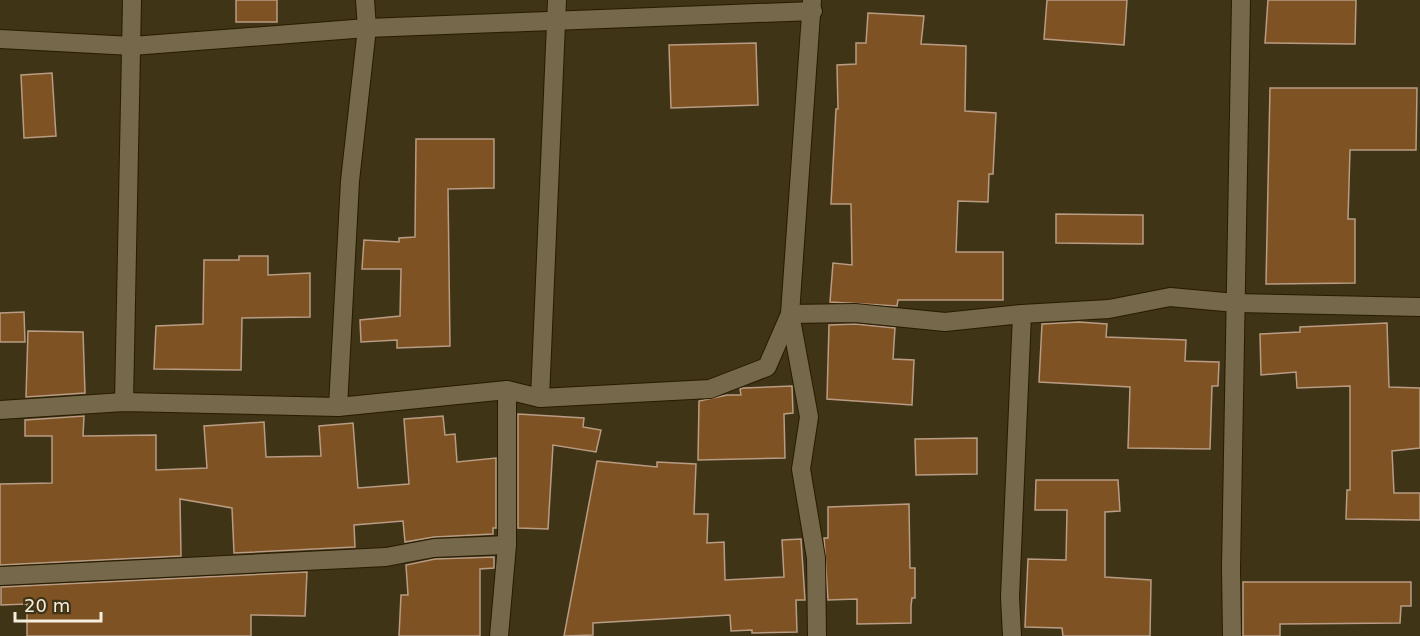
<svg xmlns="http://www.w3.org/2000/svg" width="1420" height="636" viewBox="0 0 1420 636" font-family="'DejaVu Sans',sans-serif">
  <rect width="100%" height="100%" fill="#403417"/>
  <g fill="#7f5223" stroke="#b89c84" stroke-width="1.5">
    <rect x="236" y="0" width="41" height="22"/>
    <path d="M 1047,0 L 1127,0 L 1124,45 L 1044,39 Z"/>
    <path d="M 1268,0 L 1356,0 L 1355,44 L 1265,43 Z"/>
    <path d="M 868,13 L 924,16 L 921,44 L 966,46 L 965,111 L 996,113 L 993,174 L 989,174 L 988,202 L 958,201 L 956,252 L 1003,252 L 1003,300 L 898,300 L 897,306 L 830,302 L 833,263 L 852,265 L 851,204 L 831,204 L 836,109 L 838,109 L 837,65 L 856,64 L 856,43 L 866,43 Z"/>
    <path d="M 756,43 L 758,105 L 671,108 L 669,45 Z"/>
    <path d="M 52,73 L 56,136 L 24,138 L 21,75 Z"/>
    <path d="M 1270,88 L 1417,88 L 1416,150 L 1350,150 L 1348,219 L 1355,219 L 1355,283 L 1266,284 Z"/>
    <path d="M 416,139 L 494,139 L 494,188 L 448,189 L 450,346 L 397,348 L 397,340 L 361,342 L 360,320 L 400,316 L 401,269 L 362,269 L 364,240 L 399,242 L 399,238 L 415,237 Z"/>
    <path d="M 1056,214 L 1143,215 L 1143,244 L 1056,243 Z"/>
    <path d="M 239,256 L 268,256 L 268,275 L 310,273 L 310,317 L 242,318 L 241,370 L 154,369 L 156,326 L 203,324 L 204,260 L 239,260 Z"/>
    <path d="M 24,312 L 25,342 L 0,342 L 0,313 Z"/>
    <path d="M 1079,322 L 1107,324 L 1106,337 L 1186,340 L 1185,361 L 1219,362 L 1218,386 L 1212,386 L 1210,449 L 1128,448 L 1130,387 L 1039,382 L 1042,324 Z"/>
    <path d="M 1387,323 L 1389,387 L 1420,388 L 1420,448 L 1392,451 L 1394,493 L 1420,493 L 1420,520 L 1346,519 L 1347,490 L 1350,490 L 1350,386 L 1297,388 L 1296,372 L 1261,375 L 1260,334 L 1300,332 L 1300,327 Z"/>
    <path d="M 855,324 L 895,328 L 893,359 L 914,360 L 912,405 L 827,399 L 829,325 Z"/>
    <path d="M 28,331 L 83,332 L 85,393 L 26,397 Z"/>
    <path d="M 792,386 L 793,413 L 784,414 L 785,458 L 698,460 L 699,401 L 727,395 L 741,395 L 740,389 L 743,388 Z"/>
    <path d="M 518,414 L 584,418 L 583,427 L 601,430 L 596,452 L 553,445 L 548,529 L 518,528 Z"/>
    <path d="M 84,416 L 83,436 L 156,435 L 156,470 L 207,468 L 204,426 L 264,422 L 266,457 L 321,456 L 319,426 L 353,423 L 358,488 L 409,484 L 404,419 L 443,416 L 445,435 L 455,434 L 457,462 L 496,458 L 496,528 L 493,528 L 493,534 L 434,537 L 405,542 L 403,521 L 354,525 L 355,547 L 234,553 L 232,508 L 180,499 L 181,556 L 0,565 L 0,484 L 52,483 L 52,436 L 25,436 L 25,420 Z"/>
    <path d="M 977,438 L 977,474 L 916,475 L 915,439 Z"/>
    <path d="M 597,461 L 657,467 L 657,462 L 696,464 L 694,514 L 708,514 L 707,543 L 724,542 L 725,580 L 784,577 L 782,540 L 801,539 L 805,600 L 796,600 L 797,632 L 752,633 L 752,630 L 731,631 L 730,615 L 593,623 L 593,635 L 564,636 Z"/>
    <path d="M 1036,480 L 1118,480 L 1120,511 L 1105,512 L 1105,577 L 1151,580 L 1150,636 L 1063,636 L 1062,628 L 1025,627 L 1028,559 L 1066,560 L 1067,510 L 1035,510 Z"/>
    <path d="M 909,504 L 910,568 L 915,568 L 915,598 L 912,598 L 911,606 L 911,623 L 857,624 L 857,599 L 828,600 L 824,538 L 828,538 L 828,507 Z"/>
    <path d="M 494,557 L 494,568 L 480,569 L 480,636 L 399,636 L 401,595 L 408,595 L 406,565 L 435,559 Z"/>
    <path d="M 307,572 L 305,616 L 251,615 L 251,636 L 27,636 L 27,604 L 1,605 L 1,587 Z"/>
    <path d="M 1243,582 L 1411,582 L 1411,606 L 1401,606 L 1400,623 L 1280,624 L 1280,636 L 1243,636 Z"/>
  </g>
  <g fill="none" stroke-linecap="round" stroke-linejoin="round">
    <g stroke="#271b00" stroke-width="20">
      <g id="minor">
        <path d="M 812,0 L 790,314 L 809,417 L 801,469 L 816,558 L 817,636"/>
        <path d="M 0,39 L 132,46 L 367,28 L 813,11"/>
        <path d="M 540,398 L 557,0"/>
        <path d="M 124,402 L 132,0"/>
        <path d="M 338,407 L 350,181 L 367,28 L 365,0"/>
        <path d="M 0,410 L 124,402 L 338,407 L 507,390 L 540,398 L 710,389 L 767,367 L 790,314 L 855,313 L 945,322 L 1022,314 L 1109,309 L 1170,297 L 1236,303 L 1420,307"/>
        <path d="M 0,576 L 386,557 L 434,548 L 507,545"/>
        <path d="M 499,636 L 507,545 L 507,390"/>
        <path d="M 1012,636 L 1010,597 L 1022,314"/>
        <path d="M 1232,636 L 1231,568 L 1241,0"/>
      </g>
    </g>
    <use href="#minor" stroke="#76684a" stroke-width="18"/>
  </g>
  <path d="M15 612v9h86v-9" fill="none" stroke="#f6eedd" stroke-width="3"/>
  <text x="24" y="612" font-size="18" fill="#f6eedd" stroke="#403417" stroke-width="4.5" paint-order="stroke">20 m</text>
</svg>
